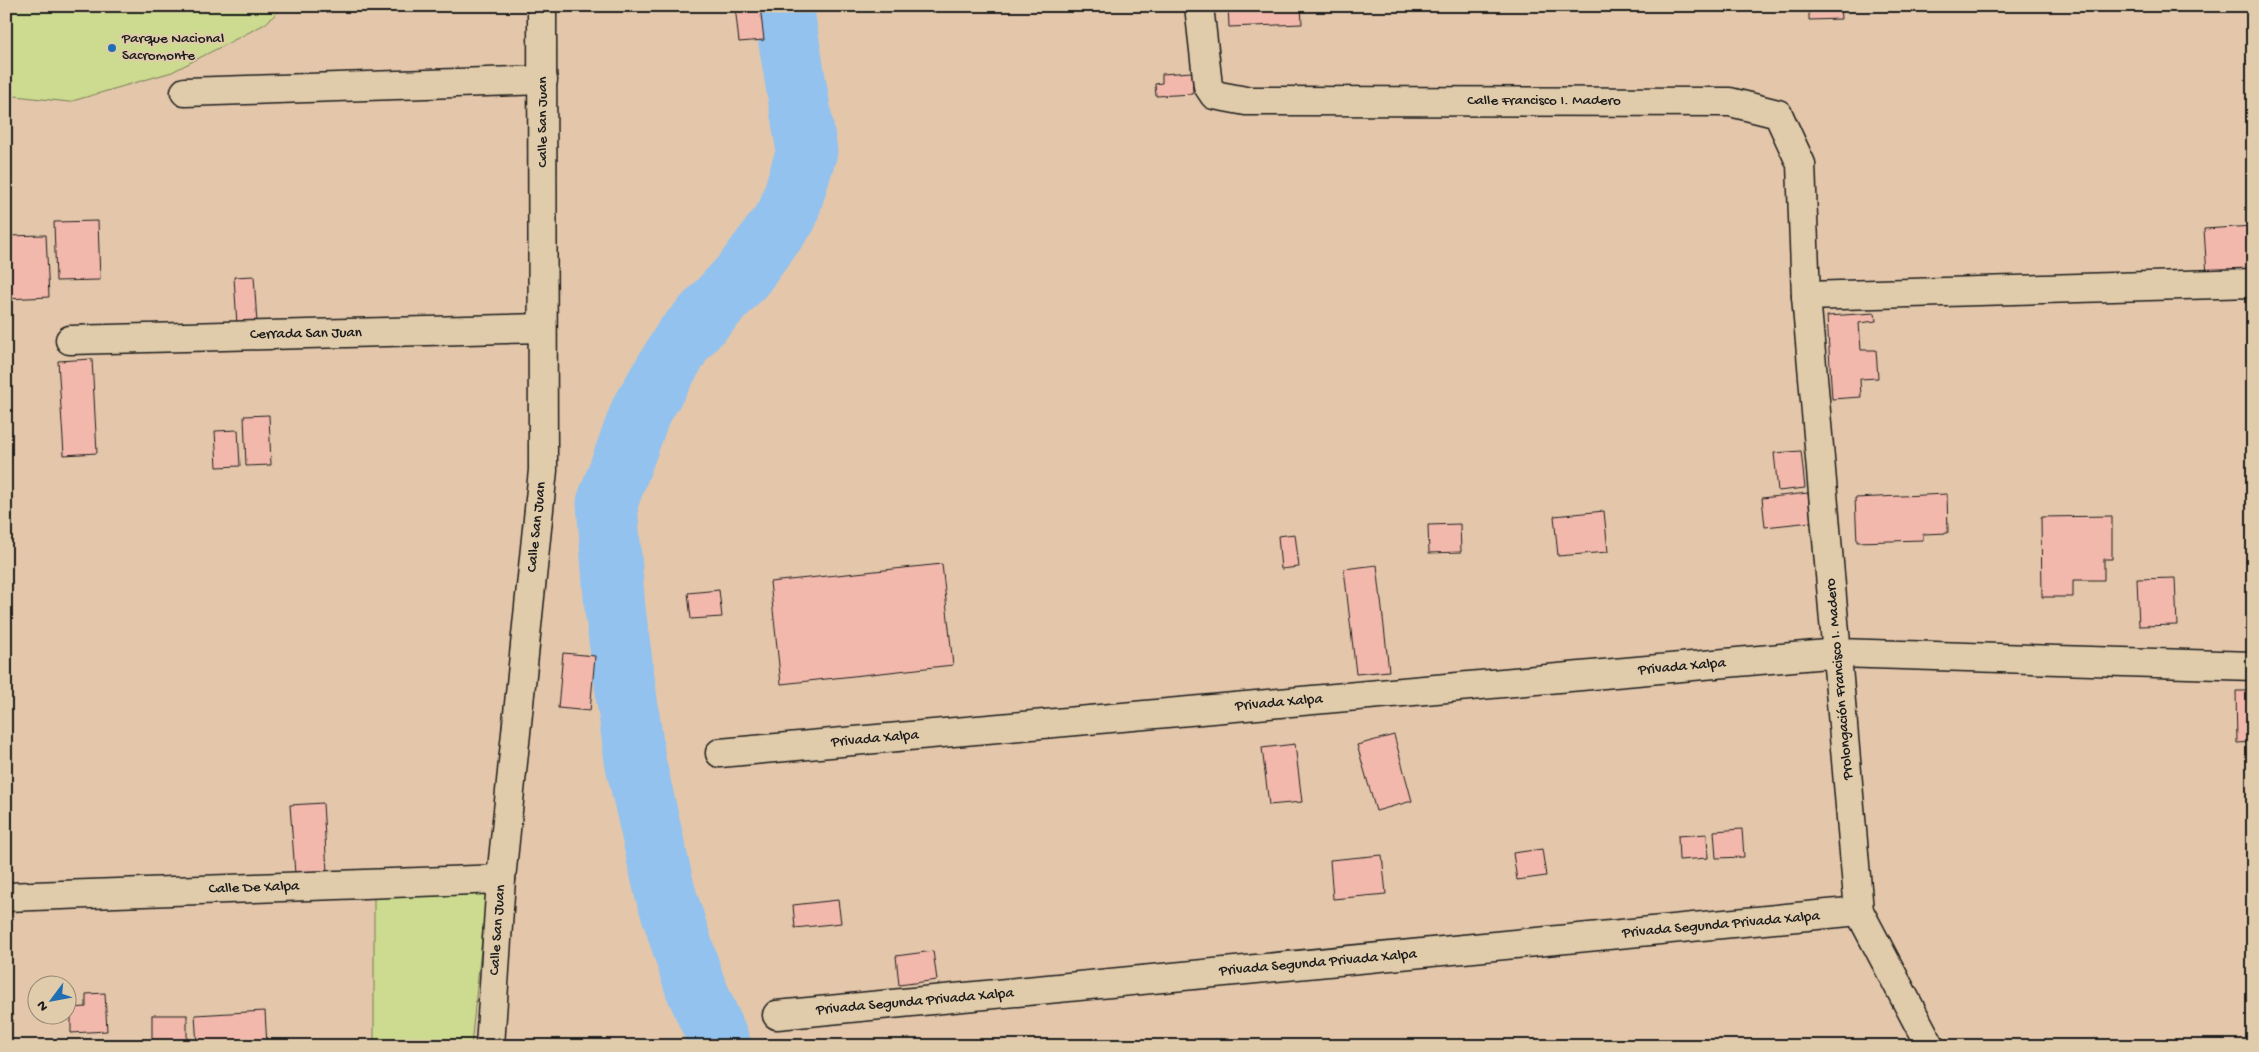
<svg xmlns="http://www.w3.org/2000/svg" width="2259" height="1052" viewBox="0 0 2259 1052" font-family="'Gochi Hand',sans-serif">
  <rect width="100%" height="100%" fill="#e4c7aa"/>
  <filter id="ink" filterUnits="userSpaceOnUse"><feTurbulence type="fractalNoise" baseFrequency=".02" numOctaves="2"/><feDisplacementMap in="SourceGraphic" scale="10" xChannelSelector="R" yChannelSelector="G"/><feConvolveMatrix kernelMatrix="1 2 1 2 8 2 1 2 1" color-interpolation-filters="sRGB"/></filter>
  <g filter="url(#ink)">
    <g fill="#ccdb8f" stroke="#747c56">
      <path d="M 6,6 L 284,6 L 265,24 L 172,72 L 69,102 L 6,95 Z"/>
      <path d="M 487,889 L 471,1046 L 374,1046 L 374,897 Z"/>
    </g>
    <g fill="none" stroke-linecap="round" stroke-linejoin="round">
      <path stroke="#93c2ee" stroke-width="61" d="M 721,1046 L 695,986 L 665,892 L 635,760 L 615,609 L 607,503 L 641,411 L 684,339 L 743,275 L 787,216 L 807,151 L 783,6"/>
    </g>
    <g fill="#f2b8ac" stroke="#1c1c1c">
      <path d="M 735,6 L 760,6 L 764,40 L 739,42 Z"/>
      <path d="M 1228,6 L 1301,6 L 1302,24 L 1229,27 Z"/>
      <path d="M 1809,6 L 1840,6 L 1841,19 L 1809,20 Z"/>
      <path d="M 1192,72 L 1193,94 L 1156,96 L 1155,84 L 1162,83 L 1162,74 Z"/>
      <path d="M 98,221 L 100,280 L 56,281 L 54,222 Z"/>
      <path d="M 2253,226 L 2253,273 L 2207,276 L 2204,229 Z"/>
      <path d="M 46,235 L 49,297 L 6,299 L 6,236 Z"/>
      <path d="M 254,276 L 257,323 L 237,325 L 234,277 Z"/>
      <path d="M 1875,313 L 1876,321 L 1859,323 L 1861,350 L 1876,350 L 1878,378 L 1860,379 L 1861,397 L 1832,399 L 1827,316 Z"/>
      <path d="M 92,359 L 97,453 L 64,455 L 58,361 Z"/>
      <path d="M 269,415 L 271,465 L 246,466 L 244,416 Z"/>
      <path d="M 238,430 L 240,466 L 217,467 L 215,431 Z"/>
      <path d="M 1801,451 L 1805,488 L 1778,491 L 1774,453 Z"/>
      <path d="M 1808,493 L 1811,522 L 1765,527 L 1762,498 Z"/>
      <path d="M 1947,494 L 1948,533 L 1923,534 L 1923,540 L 1857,542 L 1855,498 Z"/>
      <path d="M 1604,511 L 1608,552 L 1558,556 L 1554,516 Z"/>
      <path d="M 2112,516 L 2112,559 L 2104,559 L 2104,580 L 2073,580 L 2073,597 L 2042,597 L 2041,517 Z"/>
      <path d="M 1460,524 L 1461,552 L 1429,553 L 1428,525 Z"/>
      <path d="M 1295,534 L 1299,567 L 1281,569 L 1278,536 Z"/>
      <path d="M 942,564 L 953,665 L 781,684 L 770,582 Z"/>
      <path d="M 1377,565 L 1389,671 L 1356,674 L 1344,569 Z"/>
      <path d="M 2175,578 L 2177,625 L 2139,626 L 2137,579 Z"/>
      <path d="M 719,590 L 722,617 L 691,619 L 688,593 Z"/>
      <path d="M 563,653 L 595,656 L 590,711 L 558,708 Z"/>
      <path d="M 2236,691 L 2253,691 L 2253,742 L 2237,743 Z"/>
      <path d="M 1394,735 L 1412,801 L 1376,811 L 1357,745 Z"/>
      <path d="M 1295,744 L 1302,802 L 1269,805 L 1262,748 Z"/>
      <path d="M 323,803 L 327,872 L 295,874 L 290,805 Z"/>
      <path d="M 1742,829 L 1744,857 L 1716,858 L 1714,831 Z"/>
      <path d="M 1707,834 L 1708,858 L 1679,860 L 1678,836 Z"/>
      <path d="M 1542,849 L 1546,876 L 1517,880 L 1513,853 Z"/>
      <path d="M 1382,855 L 1386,894 L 1333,899 L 1330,860 Z"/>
      <path d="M 838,900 L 841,923 L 795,928 L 793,905 Z"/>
      <path d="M 933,951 L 937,980 L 899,985 L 896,956 Z"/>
      <path d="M 105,993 L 107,1031 L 71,1033 L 71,1008 L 86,1007 L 86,994 Z"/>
      <path d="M 265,1011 L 267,1046 L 197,1046 L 195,1015 Z"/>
      <rect x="152" y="1015" width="35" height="31"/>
    </g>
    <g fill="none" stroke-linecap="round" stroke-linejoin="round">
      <g stroke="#1c1c1c" stroke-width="31">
        <g id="minor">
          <path d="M 1199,6 L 1208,86 L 1214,95 L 1246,101 L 1730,102 L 1778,114 L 1801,164 L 1806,296 L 1859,911 L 1930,1046"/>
          <path d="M 185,92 L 543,80"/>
          <path d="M 1806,296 L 2253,283"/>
          <path d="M 70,340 L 542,328"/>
          <path d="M 720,753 L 1838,653 L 2253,666"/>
          <path d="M 6,897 L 501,879"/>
          <path d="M 777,1015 L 1859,911"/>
          <path d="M 490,1046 L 501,879 L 543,470 L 542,6"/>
        </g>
      </g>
      <use href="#minor" stroke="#e0cbaa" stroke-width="28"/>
    </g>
  </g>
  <circle fill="#1f6fb2" stroke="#e0cbaa" stroke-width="2" cx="112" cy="48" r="5"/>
  <g text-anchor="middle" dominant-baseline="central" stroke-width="4" stroke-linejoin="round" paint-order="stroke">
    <g font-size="15" fill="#1c1c1c" stroke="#e0cbaa" text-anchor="start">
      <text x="122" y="39">Parque Nacional<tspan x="122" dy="17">Sacromonte</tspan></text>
    </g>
    <g font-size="15" fill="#1c1c1c" stroke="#e0cbaa">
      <text x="1544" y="101">Calle Francisco I. Madero</text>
      <text transform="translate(543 122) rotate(-90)">Calle San Juan</text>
      <text transform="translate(306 334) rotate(-1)">Cerrada San Juan</text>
      <text transform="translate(537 527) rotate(-84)">Calle San Juan</text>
      <text transform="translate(1682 667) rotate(-5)">Privada Xalpa</text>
      <text transform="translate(1840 679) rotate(-95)">Prolongación Francisco I. Madero</text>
      <text transform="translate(1279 703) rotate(-5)">Privada Xalpa</text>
      <text transform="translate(875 739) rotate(-5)">Privada Xalpa</text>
      <text transform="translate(254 888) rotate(-2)">Calle De Xalpa</text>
      <text transform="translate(1721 925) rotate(-5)">Privada Segunda Privada Xalpa</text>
      <text transform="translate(498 930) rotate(-86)">Calle San Juan</text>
      <text transform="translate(1318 963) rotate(-5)">Privada Segunda Privada Xalpa</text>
      <text transform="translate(915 1002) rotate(-5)">Privada Segunda Privada Xalpa</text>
    </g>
  </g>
  <rect width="2259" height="1052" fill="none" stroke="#e0cbaa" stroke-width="25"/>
  <rect x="12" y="12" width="2234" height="1027" fill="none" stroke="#1c1c1c" stroke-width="2" filter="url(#ink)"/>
  <g transform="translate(52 1000) rotate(238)"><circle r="24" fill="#e0cbaa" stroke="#928571"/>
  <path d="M0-4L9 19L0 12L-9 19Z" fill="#1f6fb2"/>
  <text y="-8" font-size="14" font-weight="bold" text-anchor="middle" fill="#1c1c1c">N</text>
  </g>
</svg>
